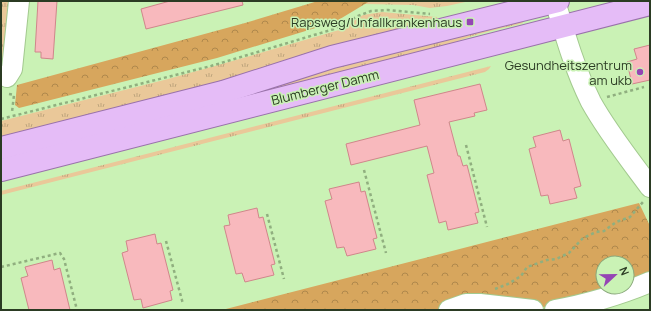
<svg xmlns="http://www.w3.org/2000/svg" width="651" height="311" viewBox="0 0 651 311" font-family="Manrope,sans-serif">
  <defs>
    <pattern id="grass-tufts" width="24" height="20" patternUnits="userSpaceOnUse"><rect width="24" height="20" fill="#eac899"/><path d="M3 7l-1-3M5 7V3M7 7l1-3M15 17l-1-3M17 17v-4M19 17l1-3" fill="none" stroke="#bea47c"/></pattern>
    <pattern id="forest-crowns" width="20" height="18" patternUnits="userSpaceOnUse"><rect width="20" height="18" fill="#d7a65d"/><path d="M2 6a3 3 0 1 1 6 0M12 15a3 3 0 1 1 6 0" fill="none" stroke="#af884c"/></pattern>
  </defs>
  <rect width="100%" height="100%" fill="#caf2b5"/>
  <g fill="url(#grass-tufts)">
    <path d="M 1,1 L 16,1 L 1,75 Z"/>
    <path d="M 370,1 L 470,1 L 447,6 L 430,8 L 413,5 L 365,4 Z"/>
    <path d="M 382,12 L 437,17 L 439,22 L 241,78 L 1,139 L 1,121 L 168,79 L 243,58 L 339,30 L 363,15 Z"/>
    <path d="M 520,17 L 523,23 C 493,31 462,36 435,52 L 1,161 L 1,156 Z"/>
    <path d="M 491,66 L 489,69 L 485,72 L 1,195 L 1,191 Z"/>
  </g>
  <g fill="url(#forest-crowns)" fill-rule="evenodd">
    <path d="M 318,1 L 370,1 L 335,22 L 217,58 L 19,108 L 15,105 L 17,85 L 245,23 Z"/>
    <path d="M 639,203 L 650,226 L 650,277 L 637,284 L 568,304 L 536,308 L 491,301 L 473,301 L 468,297 L 450,301 L 444,308 L 438,310 L 222,310 ZM 603,263 L 627,263 L 627,287 L 603,287 Z"/>
  </g>
  <g fill="#f8b9bd" stroke="#d0868b">
    <path d="M 38,1 L 57,1 L 53,59 L 41,58 L 41,52 L 35,52 Z"/>
    <path d="M 170,1 L 242,1 L 243,5 L 146,29 L 141,9 Z"/>
    <path d="M 650,45 L 650,80 L 632,84 L 627,62 L 637,59 L 634,49 Z"/>
    <path d="M 480,84 L 487,110 L 474,113 L 475,116 L 449,122 L 458,156 L 460,156 L 463,166 L 467,165 L 479,212 L 475,213 L 478,223 L 448,230 L 446,221 L 439,223 L 427,175 L 434,173 L 427,146 L 351,165 L 346,144 L 420,125 L 414,100 Z"/>
    <path d="M 560,130 L 563,141 L 569,139 L 581,186 L 574,188 L 577,198 L 550,204 L 548,195 L 541,196 L 529,149 L 536,147 L 533,137 Z"/>
    <path d="M 359,182 L 361,192 L 365,191 L 371,215 L 377,238 L 373,239 L 376,249 L 347,256 L 344,247 L 337,248 L 325,201 L 332,199 L 329,189 Z"/>
    <path d="M 257,208 L 259,218 L 263,217 L 275,264 L 271,265 L 274,275 L 245,282 L 242,273 L 236,274 L 224,226 L 230,225 L 228,215 Z"/>
    <path d="M 155,234 L 157,244 L 161,243 L 173,290 L 170,291 L 172,300 L 143,308 L 141,299 L 134,300 L 122,253 L 128,251 L 126,241 Z"/>
    <path d="M 52,260 L 54,270 L 60,268 L 70,310 L 29,310 L 21,278 L 28,276 L 25,267 Z"/>
  </g>
  <g fill="none" stroke-linecap="round" stroke-linejoin="round">
    <g stroke="#a3ca8f" stroke-width="22">
      <g id="minor">
        <path d="M 555,1 C 565,35 575,70 591,102 C 607,131 630,160 650,187"/>
        <path d="M 7,77 L 12,69 L 19,1"/>
        <path d="M 449,310 L 466,304 L 480,304 L 533,310"/>
        <path d="M 555,310 C 585,305 622,294 650,282"/>
      </g>
    </g>
    <g stroke="#9972aa" stroke-width="24">
      <g id="major">
        <path d="M 1,148 L 223,92 L 332,57 L 558,1"/>
        <path d="M 1,170 L 650,4"/>
      </g>
    </g>
    <g stroke="#90af7f" stroke-width="2.5" stroke-dasharray="3 3" stroke-linecap="butt">
      <path d="M 9,94 L 14,95 L 12,112"/>
      <path d="M 607,97 L 644,87"/>
      <path d="M 1,119 L 211,66 L 334,29 L 358,16 L 371,11 L 388,10 L 430,14"/>
      <path d="M 466,145 L 487,227"/>
      <path d="M 364,170 L 386,253"/>
      <path d="M 267,214 L 284,279"/>
      <path d="M 166,241 L 183,304"/>
      <path d="M 1,267 L 60,253 L 64,259 L 77,310"/>
      <path d="M 495,289 L 508,284 L 521,276 L 527,267 L 547,260 L 556,259 L 569,253 L 583,238 L 596,232 L 604,231 L 616,222 L 630,217 L 643,202"/>
    </g>
    <use href="#minor" stroke="#fff" stroke-width="20"/>
    <use href="#major" stroke="#e5bcf7" stroke-width="22"/>
  </g>
  <g fill="#9545b4" stroke="#caf2b5" stroke-width="1.5">
    <rect x="466" y="18" width="8" height="8" rx="2"/>
    <circle cx="640" cy="72" r="4"/>
  </g>
  <g text-anchor="middle" dominant-baseline="central" stroke-width="3" stroke-linejoin="round" paint-order="stroke">
    <g font-size="13" fill="#2b3b23" stroke="#caf2b5" text-anchor="end">
      <text x="462" y="22">Rapsweg/Unfallkrankenhaus</text>
      <text x="632" y="65">Gesundheitszentrum<tspan x="632" dy="15">am ukb</tspan></text>
    </g>
    <g font-size="13" fill="#2b3b23" stroke="#caf2b5">
      <text transform="translate(325 87) rotate(-14)">Blumberger Damm</text>
    </g>
  </g>
  <rect width="651" height="311" fill="none" stroke="#2b3b23" stroke-width="4"/>
  <g transform="translate(615 275) rotate(68)"><circle r="19" fill="#caf2b5" stroke="#8aa97b"/>
  <path d="M0-3L7 15L0 10L-7 15Z" fill="#9545b4"/>
  <text y="-6" font-size="11" font-weight="bold" text-anchor="middle" fill="#2b3b23">N</text>
  </g>
</svg>
